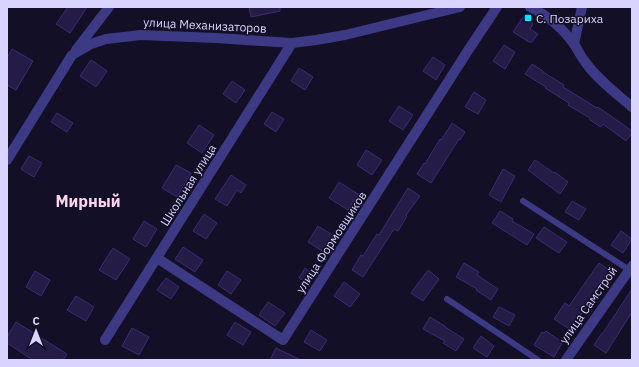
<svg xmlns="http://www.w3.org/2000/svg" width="639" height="367" viewBox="0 0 639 367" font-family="'IBM Plex Sans',sans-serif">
  <rect width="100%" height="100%" fill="#130f26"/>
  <g fill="#241b47" stroke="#3b2d73">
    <path d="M 68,7 L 87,7 L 70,33 L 56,24 Z"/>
    <path d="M 249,7 L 280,7 L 280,11 L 251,17 Z"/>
    <path d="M 523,17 L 533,24 L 530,29 L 538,34 L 532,42 L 529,42 L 513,32 Z"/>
    <path d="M 504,45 L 515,52 L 505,69 L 493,61 Z"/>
    <path d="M 12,49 L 33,61 L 16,90 L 7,85 L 7,58 Z"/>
    <path d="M 433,57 L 445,65 L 436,80 L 423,71 Z"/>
    <path d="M 91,60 L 107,71 L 96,87 L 80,76 Z"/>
    <path d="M 532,64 L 543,71 L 543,72 L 564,85 L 563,87 L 597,108 L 598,107 L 632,131 L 632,133 L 626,141 L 603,124 L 601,127 L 590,120 L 590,118 L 568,105 L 569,103 L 545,88 L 546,87 L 525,74 Z"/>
    <path d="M 299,68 L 313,77 L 305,90 L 291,81 Z"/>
    <path d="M 232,81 L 245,90 L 236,103 L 223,94 Z"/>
    <path d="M 474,92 L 486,100 L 478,114 L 465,107 Z"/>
    <path d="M 399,106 L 413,115 L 403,130 L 389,121 Z"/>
    <path d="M 272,112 L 284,119 L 276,132 L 264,124 Z"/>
    <path d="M 57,113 L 73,123 L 67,132 L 51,122 Z"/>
    <path d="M 452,123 L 465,132 L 460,140 L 459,139 L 431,183 L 417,174 L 424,163 L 425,164 L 440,139 L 441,140 Z"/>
    <path d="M 199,125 L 214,135 L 202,153 L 187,143 Z"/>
    <path d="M 366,150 L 382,160 L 372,175 L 357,165 Z"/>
    <path d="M 29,156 L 42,163 L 34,177 L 21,169 Z"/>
    <path d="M 535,160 L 554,173 L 555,172 L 568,182 L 560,194 L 528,170 Z"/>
    <path d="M 176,165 L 191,173 L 177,197 L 162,188 Z"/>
    <path d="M 503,169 L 515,176 L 501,202 L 489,195 Z"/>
    <path d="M 231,175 L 246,185 L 241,193 L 237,190 L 227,206 L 215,199 Z"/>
    <path d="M 339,182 L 358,194 L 348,210 L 329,198 Z"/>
    <path d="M 408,188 L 420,196 L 406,215 L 407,216 L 398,231 L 394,229 L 363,277 L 352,270 L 361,255 L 363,256 L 377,234 L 379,235 Z"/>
    <path d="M 572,201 L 586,209 L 579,220 L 565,212 Z"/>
    <path d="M 500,211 L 513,219 L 512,221 L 534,234 L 527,245 L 492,223 Z"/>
    <path d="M 204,214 L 217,223 L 206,239 L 193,231 Z"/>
    <path d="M 144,221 L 157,229 L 146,247 L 133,239 Z"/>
    <path d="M 318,226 L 334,236 L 324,252 L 308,242 Z"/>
    <path d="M 544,227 L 567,242 L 559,253 L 536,238 Z"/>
    <path d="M 621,231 L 632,239 L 623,253 L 611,245 Z"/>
    <path d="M 183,247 L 203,260 L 195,272 L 175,259 Z"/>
    <path d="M 113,248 L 130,259 L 116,280 L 99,270 Z"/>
    <path d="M 464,263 L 479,272 L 477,275 L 498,289 L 491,300 L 476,290 L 477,289 L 456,277 Z"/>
    <path d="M 599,263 L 612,272 L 602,287 L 600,286 L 571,330 L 554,319 L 565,303 L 569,306 Z"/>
    <path d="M 305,268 L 314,275 L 308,284 L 299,278 Z"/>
    <path d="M 428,270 L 439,279 L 423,301 L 411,293 Z"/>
    <path d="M 35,271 L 50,280 L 41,296 L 26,287 Z"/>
    <path d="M 227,271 L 241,280 L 231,294 L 218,285 Z"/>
    <path d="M 166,278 L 179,287 L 171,299 L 157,290 Z"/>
    <path d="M 344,282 L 360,294 L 350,307 L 334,296 Z"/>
    <path d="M 632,289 L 632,312 L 606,353 L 594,345 L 602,333 L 603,333 Z"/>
    <path d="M 76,296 L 94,307 L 86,321 L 67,310 Z"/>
    <path d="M 268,302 L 285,313 L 275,326 L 259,315 Z"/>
    <path d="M 499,307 L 515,315 L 509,326 L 493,317 Z"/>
    <path d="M 430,317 L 445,326 L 445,327 L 464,339 L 456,351 L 443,343 L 445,341 L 423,329 Z"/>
    <path d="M 16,322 L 67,354 L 63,360 L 33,360 L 7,343 L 7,337 Z"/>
    <path d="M 235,322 L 251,332 L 243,345 L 227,335 Z"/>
    <path d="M 132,328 L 149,337 L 139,355 L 122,346 Z"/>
    <path d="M 311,330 L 327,340 L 320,351 L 304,342 Z"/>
    <path d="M 546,331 L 562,342 L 561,343 L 562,343 L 554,357 L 534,345 L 542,332 L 544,333 Z"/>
    <path d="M 481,336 L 494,346 L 487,357 L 473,348 Z"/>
    <path d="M 276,348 L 301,360 L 270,360 Z"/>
  </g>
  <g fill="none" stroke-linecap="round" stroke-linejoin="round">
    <g stroke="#3d3a85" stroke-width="6">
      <path d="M 523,201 L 631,271"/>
      <path d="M 447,299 L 538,360"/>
    </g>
    <g stroke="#3d3a85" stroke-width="10">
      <path d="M 530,7 C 547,15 563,29 574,44 C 578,50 581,57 586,63 C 598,80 616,93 632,107"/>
      <path d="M 574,44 L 582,7"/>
      <path d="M 76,50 L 109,7"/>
      <path d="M 7,160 L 72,55 L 91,44 L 106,39 L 141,35 L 216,38 L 292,43 L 316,40 L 345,35 L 460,7"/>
      <path d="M 157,258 L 283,340 L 469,49 L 497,7"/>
      <path d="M 105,340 L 292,43"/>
      <path d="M 566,360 L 632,266"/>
    </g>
  </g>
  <rect fill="#00e5ff" stroke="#130f26" stroke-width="1.5" x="524" y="14" width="8" height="8" rx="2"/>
  <g text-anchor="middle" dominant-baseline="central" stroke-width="3" stroke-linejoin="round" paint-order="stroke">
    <g font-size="12" fill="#d9d4ff" stroke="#130f26" text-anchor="start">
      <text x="536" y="18">С. Позариха</text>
    </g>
    <g font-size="12" fill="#d9d4ff" stroke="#130f26">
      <text transform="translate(205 25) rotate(3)">улица Механизаторов</text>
      <text transform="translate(188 185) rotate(-58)">Школьная улица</text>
      <text transform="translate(331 242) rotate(-57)">улица Формовщиков</text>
      <text transform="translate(588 305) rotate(-55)">улица Самстрой</text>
    </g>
    <g font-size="16" font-weight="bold" fill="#ffd6f0" stroke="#130f26">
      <text x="88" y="201">Мирный</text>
    </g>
  </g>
  <rect width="639" height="367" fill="none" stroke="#d9d4ff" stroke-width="16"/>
  <g transform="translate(36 331)" stroke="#130f26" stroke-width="3" paint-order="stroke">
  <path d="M0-3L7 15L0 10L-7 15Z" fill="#d9d4ff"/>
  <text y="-6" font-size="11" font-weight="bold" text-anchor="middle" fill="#d9d4ff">С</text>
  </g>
</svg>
